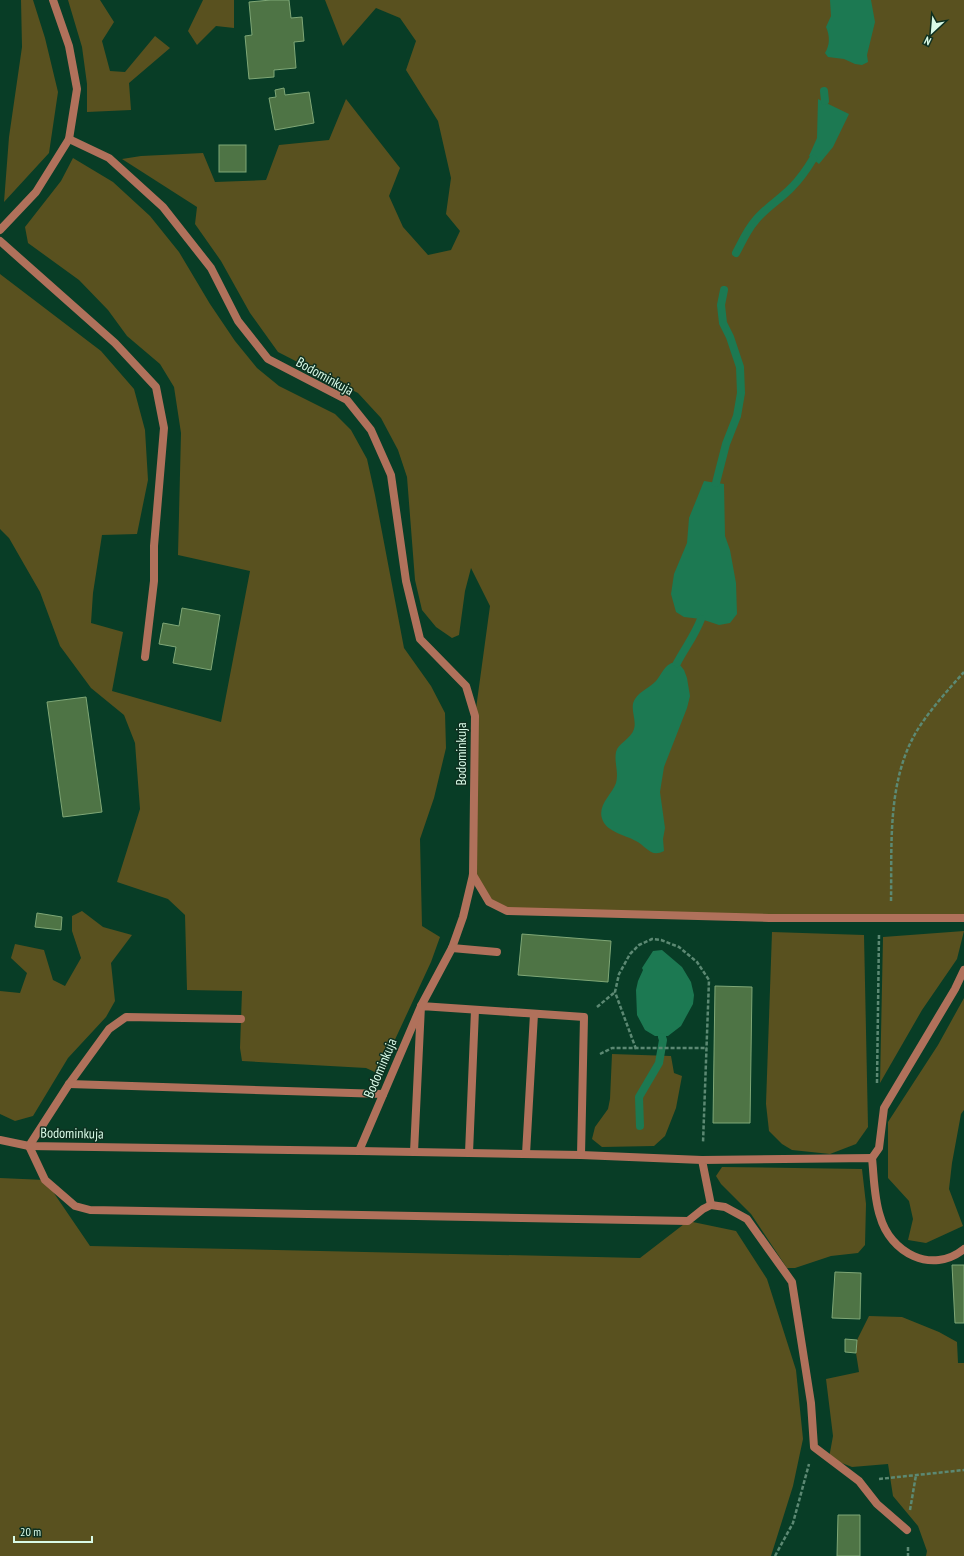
<svg xmlns="http://www.w3.org/2000/svg" width="964" height="1556" viewBox="0 0 964 1556" font-family="'PT Sans Narrow',sans-serif">
  <rect width="100%" height="100%" fill="#083d26"/>
  <g fill="#59511f">
    <path d="M 21,0 L 33,0 L 45,38 L 58,92 L 49,153 L 4,202 L 9,137 L 22,47 Z"/>
    <path d="M 68,0 L 100,0 L 114,22 L 102,41 L 110,71 L 125,72 L 155,36 L 170,48 L 129,83 L 131,110 L 87,112 L 87,84 L 82,47 Z"/>
    <path d="M 203,0 L 234,0 L 234,28 L 216,26 L 197,45 L 188,31 Z"/>
    <path d="M 325,0 L 964,0 L 964,918 L 507,911 L 489,902 L 473,875 L 475,716 L 490,606 L 471,568 L 465,591 L 459,635 L 452,638 L 436,627 L 422,610 L 415,580 L 407,477 L 398,450 L 381,418 L 358,393 L 278,352 L 250,313 L 221,261 L 195,224 L 197,207 L 122,159 L 141,156 L 203,153 L 215,182 L 266,180 L 279,145 L 329,140 L 346,99 L 400,168 L 389,196 L 403,227 L 428,255 L 451,250 L 460,231 L 446,214 L 451,178 L 438,121 L 406,70 L 416,41 L 400,18 L 376,8 L 343,46 Z"/>
    <path d="M 73,158 L 113,182 L 150,216 L 179,252 L 210,304 L 235,341 L 257,368 L 279,386 L 335,414 L 351,430 L 367,459 L 375,495 L 404,648 L 431,686 L 445,713 L 446,748 L 434,798 L 420,839 L 422,926 L 440,937 L 431,962 L 379,1074 L 366,1068 L 242,1061 L 240,1048 L 242,991 L 187,990 L 185,915 L 168,899 L 117,882 L 140,809 L 135,743 L 124,715 L 91,688 L 60,646 L 40,592 L 9,538 L 0,529 L 0,274 L 101,351 L 134,389 L 145,430 L 148,480 L 137,534 L 102,535 L 93,593 L 91,623 L 123,632 L 112,691 L 221,722 L 250,571 L 178,555 L 181,433 L 174,387 L 160,364 L 127,336 L 108,310 L 79,280 L 28,243 L 25,227 L 61,181 Z"/>
    <path d="M 82,911 L 103,927 L 132,935 L 111,963 L 115,1001 L 106,1017 L 68,1058 L 33,1116 L 15,1121 L 0,1114 L 0,991 L 20,993 L 27,973 L 11,958 L 15,944 L 44,950 L 53,980 L 65,986 L 81,958 L 72,931 L 72,916 Z"/>
    <path d="M 964,931 L 957,959 L 922,1010 L 880,1083 L 883,937 Z"/>
    <path d="M 772,932 L 864,935 L 868,1127 L 856,1144 L 830,1154 L 792,1150 L 782,1144 L 769,1131 L 766,1104 Z"/>
    <path d="M 964,998 L 964,1110 L 961,1114 L 952,1163 L 949,1189 L 963,1226 L 926,1243 L 908,1240 L 913,1219 L 909,1201 L 888,1178 L 888,1122 L 938,1045 Z"/>
    <path d="M 612,1054 L 671,1056 L 674,1073 L 682,1076 L 676,1108 L 665,1136 L 654,1146 L 602,1147 L 592,1139 L 595,1127 L 608,1109 L 610,1099 Z"/>
    <path d="M 722,1167 L 862,1169 L 866,1204 L 865,1245 L 858,1253 L 831,1256 L 795,1268 L 787,1268 L 751,1214 L 721,1184 L 716,1176 Z"/>
    <path d="M 0,1178 L 45,1180 L 90,1246 L 640,1258 L 688,1221 L 736,1231 L 767,1279 L 796,1370 L 803,1439 L 793,1486 L 771,1556 L 0,1556 Z"/>
    <path d="M 869,1316 L 902,1317 L 939,1332 L 957,1342 L 958,1363 L 964,1363 L 964,1556 L 926,1556 L 927,1551 L 918,1526 L 893,1496 L 888,1464 L 852,1467 L 829,1458 L 833,1436 L 826,1379 L 859,1372 L 856,1353 L 857,1340 Z"/>
  </g>
  <g fill="#1c7952">
    <path d="M 830,0 L 871,0 L 875,22 L 867,55 L 868,62 L 862,65 L 855,64 L 844,59 L 828,57 L 825,53 C 830,45 830,36 826,27 L 831,16 Z"/>
    <path d="M 818,99 L 849,114 L 833,147 L 819,164 L 809,156 L 817,138 Z"/>
    <path d="M 704,481 L 724,484 L 725,536 L 730,550 L 736,583 L 737,614 L 730,623 L 719,625 L 701,619 L 684,617 L 676,612 L 671,594 L 674,574 L 687,543 L 689,518 Z"/>
    <path d="M 674,662 L 680,665 L 684,670 L 687,678 L 690,696 L 687,708 L 664,767 L 660,792 L 665,828 L 663,839 L 664,851 C 651,858 647,847 636,841 C 625,835 608,832 603,821 C 596,806 611,796 616,783 C 619,772 614,763 616,752 C 618,743 631,739 634,729 C 637,719 629,708 635,699 C 640,691 649,688 656,681 C 662,674 664,665 674,662 Z"/>
    <path d="M 662,950 L 682,967 L 691,982 L 694,995 L 693,1004 L 681,1026 L 668,1036 L 655,1036 L 645,1030 L 637,1015 L 636,990 L 638,981 L 643,970 L 642,968 L 653,951 Z"/>
  </g>
  <g fill="none" stroke-linecap="round" stroke-linejoin="round">
    <g stroke="#1c7952" stroke-width="8">
      <path d="M 824,91 L 825,101"/>
      <path d="M 736,253 C 742,242 747,230 755,221 C 766,207 781,199 792,187 C 800,179 807,169 813,159"/>
      <path d="M 716,483 L 726,444 L 737,416 L 741,393 L 740,367 L 730,337 L 723,323 L 721,305 L 724,290"/>
      <path d="M 677,663 C 685,648 695,635 701,619"/>
      <path d="M 640,1126 L 639,1097 L 659,1063 L 663,1040 L 662,1037"/>
    </g>
  </g>
  <g fill="#4e7445" stroke="#7fa776">
    <path d="M 271,0 L 289,0 L 291,18 L 302,17 L 304,41 L 294,42 L 296,68 L 274,70 L 274,77 L 249,79 L 245,36 L 252,35 L 249,2 Z"/>
    <path d="M 284,88 L 285,95 L 309,92 L 314,123 L 275,130 L 269,98 L 276,97 L 275,90 Z"/>
    <rect x="219" y="145" width="27" height="27"/>
    <path d="M 182,608 L 220,615 L 211,670 L 173,663 L 176,647 L 159,644 L 163,623 L 179,626 Z"/>
    <path d="M 86,697 L 102,812 L 63,817 L 47,702 Z"/>
    <path d="M 37,913 L 62,917 L 61,930 L 35,927 Z"/>
    <path d="M 522,934 L 611,941 L 608,982 L 518,975 Z"/>
    <path d="M 715,986 L 752,987 L 750,1123 L 713,1123 Z"/>
    <path d="M 952,1265 L 964,1265 L 964,1323 L 955,1323 Z"/>
    <path d="M 835,1272 L 861,1273 L 860,1319 L 832,1318 Z"/>
    <path d="M 845,1339 L 857,1340 L 856,1353 L 845,1352 Z"/>
    <path d="M 838,1515 L 860,1515 L 860,1556 L 837,1556 Z"/>
  </g>
  <g fill="none" stroke-linecap="round" stroke-linejoin="round">
    <g stroke="#5c8973" stroke-width="2.5" stroke-dasharray="4 2" stroke-linecap="butt">
      <path d="M 891,901 C 892,846 887,784 915,734 C 927,713 948,690 964,672"/>
      <path d="M 597,1007 L 615,992"/>
      <path d="M 636,1049 L 615,992 L 619,974 L 630,954 L 639,945 L 652,939 L 661,940 L 679,947 L 697,962 L 709,980 L 703,1143"/>
      <path d="M 600,1054 L 612,1048 L 707,1048"/>
      <path d="M 877,1083 L 879,934"/>
      <path d="M 879,1479 L 964,1470"/>
      <path d="M 910,1510 L 916,1475"/>
      <path d="M 908,1547 L 908,1556"/>
      <path d="M 775,1556 L 793,1523 L 809,1464"/>
    </g>
    <g stroke="#b0715b" stroke-width="8">
      <path d="M 0,241 L 115,343 L 156,387 L 164,428 L 154,546 L 154,581 L 145,657"/>
      <path d="M 473,875 L 489,902 L 507,911 L 769,918 L 964,918"/>
      <path d="M 452,948 L 497,952"/>
      <path d="M 241,1019 L 126,1017 L 109,1029 L 69,1084 L 29,1146 L 45,1180 L 75,1206 L 90,1210 L 688,1221 L 703,1209 L 711,1205 L 725,1207 L 747,1219 L 792,1282 L 811,1403 L 814,1447 L 859,1481 L 877,1504 L 907,1530"/>
      <path d="M 69,1084 L 383,1094"/>
      <path d="M 359,1151 L 581,1155 L 702,1160"/>
      <path d="M 414,1152 L 421,1006 L 584,1017 L 581,1155"/>
      <path d="M 469,1153 L 475,1010"/>
      <path d="M 526,1154 L 534,1014"/>
      <path d="M 872,1158 L 879,1148 L 884,1108 L 955,989 L 964,970"/>
      <path d="M 711,1205 L 702,1160 L 872,1158 C 874,1177 874,1198 880,1216 C 890,1253 932,1275 964,1249"/>
    </g>
    <g stroke="#b0715b" stroke-width="8">
      <path d="M 0,230 L 36,192 L 69,139 L 77,89 L 69,46 L 53,0"/>
      <path d="M 0,1140 L 29,1146 L 359,1151 L 421,1006 L 452,948 L 463,917 L 473,875 L 475,716 L 466,686 L 420,639 L 406,581 L 391,475 L 371,430 L 347,400 L 268,359 L 238,321 L 211,268 L 163,207 L 109,158 L 69,139"/>
    </g>
  </g>
  <g text-anchor="middle" dominant-baseline="central" stroke-width="3" stroke-linejoin="round" paint-order="stroke">
    <g font-size="14" fill="#d9fae7" stroke="#0e3020">
      <text transform="translate(325 376) rotate(29)">Bodominkuja</text>
      <text transform="translate(461 754) rotate(-90)">Bodominkuja</text>
      <text transform="translate(380 1068) rotate(-67)">Bodominkuja</text>
      <text transform="translate(72 1133) rotate(1)">Bodominkuja</text>
    </g>
  </g>
  <g transform="translate(932 32) rotate(206)" stroke="#0e3020" stroke-width="3" paint-order="stroke">
  <path d="M0-3L7 15L0 10L-7 15Z" fill="#d9fae7"/>
  <text y="-6" font-size="11" font-weight="bold" text-anchor="middle" fill="#d9fae7">N</text>
  </g>
  <path d="M14 1536v6h78v-6" fill="none" stroke="#d9fae7" stroke-width="2"/>
  <text x="20" y="1536" font-size="12" fill="#d9fae7" stroke="#0e3020" stroke-width="3" paint-order="stroke">20 m</text>
</svg>
